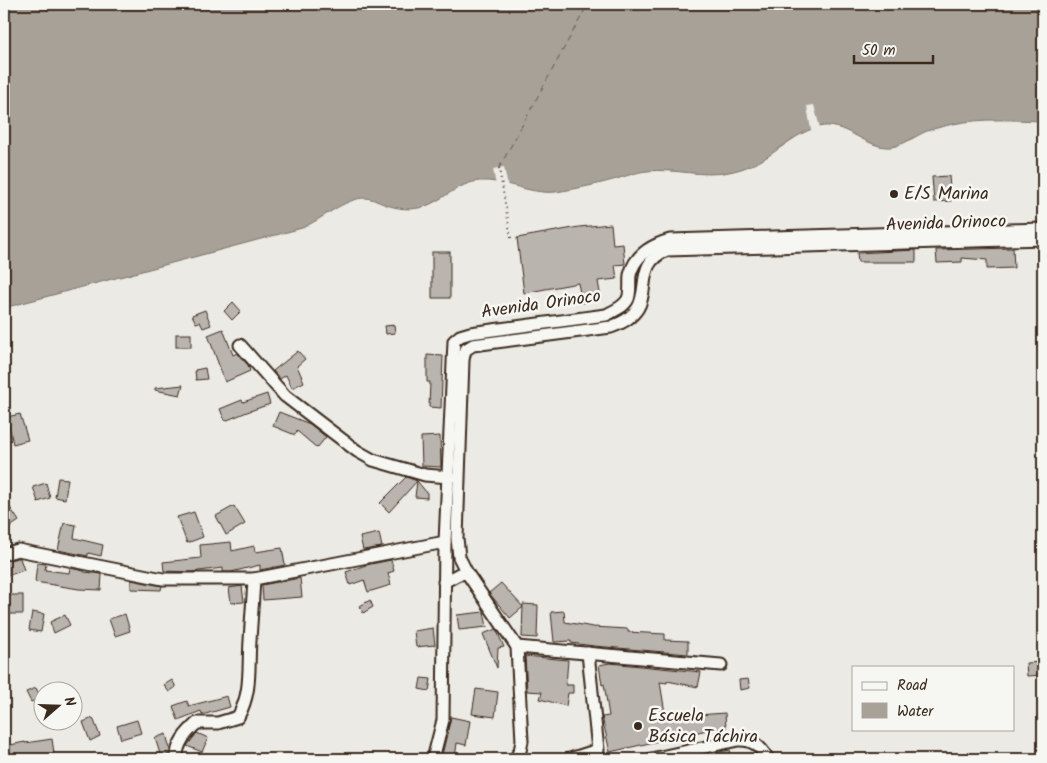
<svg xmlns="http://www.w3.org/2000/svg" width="1047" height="763" viewBox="0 0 1047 763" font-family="Kalam,sans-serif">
  <rect width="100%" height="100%" fill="#ebeae5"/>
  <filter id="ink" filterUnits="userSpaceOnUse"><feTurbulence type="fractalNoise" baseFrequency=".02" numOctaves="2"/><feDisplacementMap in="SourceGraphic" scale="10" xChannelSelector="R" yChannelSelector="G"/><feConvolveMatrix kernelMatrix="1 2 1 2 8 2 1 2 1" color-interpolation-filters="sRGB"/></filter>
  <g filter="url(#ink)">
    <path fill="#a8a198" stroke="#7c7167" d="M 4,4 L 1043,4 L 1043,121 C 1014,120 982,118 953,124 C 945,126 935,128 927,131 C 915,136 904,145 891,147 C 868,149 847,124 824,126 C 801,129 782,148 762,160 C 753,165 740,170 729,172 C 702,178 675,168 647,171 C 636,172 624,177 613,180 C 595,185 575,189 556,192 C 530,195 505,179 479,181 C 459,183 444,199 426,206 C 412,211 397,209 384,204 C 378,202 371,198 365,198 C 345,198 321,220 302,228 L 4,308 Z"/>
    <g fill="#ebeae5">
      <path d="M 814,105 L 820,128 L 811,130 L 807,106 Z"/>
      <path d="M 504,167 L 508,187 L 496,186 L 493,169 Z"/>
    </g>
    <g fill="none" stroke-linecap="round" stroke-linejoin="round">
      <path stroke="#615449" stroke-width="1" stroke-dasharray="6 5" stroke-linecap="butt" d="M 499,168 L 588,4"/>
    </g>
    <g fill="#bab4ae" stroke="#3b2a1e">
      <path d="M 949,176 L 951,201 L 934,202 L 932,177 Z"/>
      <path d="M 611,224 L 613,245 L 623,244 L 625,264 L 615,265 L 617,279 L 598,281 L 601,299 L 582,303 L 578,283 L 524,293 L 517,238 L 579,227 Z"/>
      <path d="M 1013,248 L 1014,268 L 987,269 L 987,260 L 962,258 L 962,262 L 937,263 L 936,250 Z"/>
      <path d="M 916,250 L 916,262 L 858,262 L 857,253 Z"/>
      <rect x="432" y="252" width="18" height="46"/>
      <path d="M 233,302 L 241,311 L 232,320 L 224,311 Z"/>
      <path d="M 205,310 L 211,325 L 203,328 L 200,322 L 196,323 L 192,315 Z"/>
      <path d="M 394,325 L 395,333 L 386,334 L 385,326 Z"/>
      <path d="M 223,329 L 233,355 L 237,353 L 248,365 L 250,371 L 225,382 L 208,335 Z"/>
      <rect x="176" y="334" width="15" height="13"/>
      <path d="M 298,351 L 305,359 L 297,366 L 304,382 L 292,388 L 286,375 L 280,379 L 273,371 Z"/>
      <path d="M 427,355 L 443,356 L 441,408 L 429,407 L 430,382 L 427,382 Z"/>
      <path d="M 205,368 L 207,379 L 196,380 L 195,370 Z"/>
      <path d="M 183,385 L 180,395 L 155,390 L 155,388 Z"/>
      <path d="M 267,394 L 270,404 L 247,412 L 225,421 L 220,409 L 242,400 L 243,402 Z"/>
      <path d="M 279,412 L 310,424 L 326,437 L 317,448 L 297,431 L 295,435 L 273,426 Z"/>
      <path d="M 20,414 L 28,440 L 13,444 L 7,417 Z"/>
      <path d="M 440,436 L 441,467 L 422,466 L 421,437 Z"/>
      <path d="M 406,477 L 417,481 L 427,493 L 427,498 L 415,497 L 417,481 L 389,512 L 380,503 Z"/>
      <path d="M 58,478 L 68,479 L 65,499 L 55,497 Z"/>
      <path d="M 46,483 L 50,498 L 38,502 L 33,487 Z"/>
      <path d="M 9,506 L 19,521 L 4,531 L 4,510 Z"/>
      <path d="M 234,506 L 245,524 L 226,535 L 216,516 Z"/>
      <path d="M 194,512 L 203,537 L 187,543 L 177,517 Z"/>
      <path d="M 64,523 L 76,525 L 74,538 L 103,545 L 101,556 L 88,553 L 88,556 L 58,550 Z"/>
      <path d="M 379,533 L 382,547 L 363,550 L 360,537 Z"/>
      <path d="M 231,542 L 232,551 L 254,546 L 255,552 L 282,548 L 285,565 L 260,570 L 260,565 L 231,572 L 223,572 L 223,568 L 191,572 L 164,571 L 163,562 L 201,558 L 200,545 Z"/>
      <path d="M 18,558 L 20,558 L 24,570 L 4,577 L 4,561 Z"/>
      <path d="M 391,560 L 394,571 L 388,573 L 391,585 L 368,592 L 364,580 L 350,585 L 346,572 L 366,565 Z"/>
      <path d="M 37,563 L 46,564 L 45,570 L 69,573 L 70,568 L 84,571 L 84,572 L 102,574 L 101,590 L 79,589 L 35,582 Z"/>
      <path d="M 300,578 L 302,597 L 263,600 L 262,585 Z"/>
      <path d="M 131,580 L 162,586 L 161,590 L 131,589 Z"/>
      <path d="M 501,583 L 523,607 L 510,618 L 489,593 Z"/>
      <path d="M 242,586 L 244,602 L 231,603 L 229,588 Z"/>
      <rect x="6" y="595" width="17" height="19"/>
      <path d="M 370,600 L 373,607 L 363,613 L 360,606 Z"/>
      <path d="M 523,604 L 538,605 L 537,638 L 522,637 Z"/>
      <path d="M 564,611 L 565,622 L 593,627 L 628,629 L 628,632 L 665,634 L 665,640 L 688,641 L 688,654 L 594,646 L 571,643 L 571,641 L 554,642 L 551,612 Z"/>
      <path d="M 32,612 L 44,614 L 41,632 L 29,630 Z"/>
      <path d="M 484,612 L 487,627 L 459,630 L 457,615 Z"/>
      <path d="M 125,614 L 130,631 L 115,636 L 109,619 Z"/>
      <path d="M 65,615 L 70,625 L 54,633 L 50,622 Z"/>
      <path d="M 433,628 L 435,645 L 416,647 L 414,631 Z"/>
      <path d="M 496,629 L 504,647 L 498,648 L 497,668 L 483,634 Z"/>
      <path d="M 525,656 L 568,660 L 566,685 L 573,685 L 573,693 L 568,693 L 566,706 L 540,699 L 542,692 L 527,691 Z"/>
      <path d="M 1043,662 L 1043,675 L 1027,676 L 1026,663 Z"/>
      <path d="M 610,663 L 701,672 L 698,687 L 667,681 L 667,683 L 660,682 L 665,713 L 671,712 L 672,717 L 696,711 L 698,715 L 725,713 L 726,729 L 707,730 L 610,752 L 602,717 L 609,716 L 604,684 L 602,685 L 599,665 Z"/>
      <path d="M 421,678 L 431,679 L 429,691 L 419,689 Z"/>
      <path d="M 748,679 L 750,688 L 740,690 L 739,680 Z"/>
      <path d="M 172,680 L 176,687 L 169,692 L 164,685 Z"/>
      <path d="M 36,688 L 41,698 L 31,702 L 26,692 Z"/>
      <path d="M 476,689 L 498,692 L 495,717 L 472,714 Z"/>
      <path d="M 227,696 L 230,707 L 202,715 L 201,711 L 178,720 L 173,706 L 187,701 L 189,706 Z"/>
      <path d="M 451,717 L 470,721 L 466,745 L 457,743 L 455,759 L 441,759 Z"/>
      <path d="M 93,718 L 100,736 L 90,741 L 83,722 Z"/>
      <path d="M 137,720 L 141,733 L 121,739 L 117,726 Z"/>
      <path d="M 197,733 L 208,738 L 202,752 L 187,746 Z"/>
      <path d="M 166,734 L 170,749 L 170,754 L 161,757 L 155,738 Z"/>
      <path d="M 52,739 L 54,753 L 17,759 L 14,759 L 13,754 L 7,755 L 5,746 L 25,742 L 25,743 Z"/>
      <path d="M 730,750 L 732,757 L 724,759 L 695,759 L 694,757 Z"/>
    </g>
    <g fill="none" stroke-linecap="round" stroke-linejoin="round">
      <g stroke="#3b2a1e" stroke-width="15">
        <g id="minor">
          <path d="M 240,345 L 285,396 L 357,451 L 373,460 L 425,475 L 449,477"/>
          <path d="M 4,554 L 18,550 L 163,579 L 254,579 L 445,542"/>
          <path d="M 467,573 L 459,557 L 457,538 L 463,360 L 465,350 L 473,345 L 611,327 C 666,308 624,268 667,250 L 1043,239"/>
          <path d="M 444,582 L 459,574 L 467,573 L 517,647 L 522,741 L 520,751 L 515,759"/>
          <path d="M 517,647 L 721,665"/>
          <path d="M 177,759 C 176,744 186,733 197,723 L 218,723 L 238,717 C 252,692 248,669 250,641 C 251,621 253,600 254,579"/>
          <path d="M 433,759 L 443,720 L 445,542 L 454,341 L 460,336 L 470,333 L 606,315 C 614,311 624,307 628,299 C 631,292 629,282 630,275 C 635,254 652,245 670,240 L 1043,229"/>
          <path d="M 570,759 L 598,750 L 588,653"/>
          <path d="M 651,759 L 738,740 C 753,739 760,746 768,759"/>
        </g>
      </g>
      <path stroke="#3b2a1e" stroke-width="2" stroke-dasharray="1 4" stroke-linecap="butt" d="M 499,168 L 511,238"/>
      <use href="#minor" stroke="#f6f6f2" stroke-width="11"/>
    </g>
  </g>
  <g fill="#3b2a1e" stroke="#f6f6f2" stroke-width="2">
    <circle cx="894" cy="194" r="5"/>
    <circle cx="638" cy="726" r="5"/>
  </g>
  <g text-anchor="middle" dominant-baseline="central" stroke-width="5" stroke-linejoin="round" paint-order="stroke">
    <g font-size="18" fill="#3b2a1e" stroke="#f6f6f2" text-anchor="start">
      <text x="904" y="194">E/S Marina</text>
      <text x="648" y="716">Escuela<tspan x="648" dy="21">Básica Táchira</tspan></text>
    </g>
    <g font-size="18" fill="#3b2a1e" stroke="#f6f6f2">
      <text transform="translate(946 224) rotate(-2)">Avenida Orinoco</text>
      <text transform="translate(541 305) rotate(-8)">Avenida Orinoco</text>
    </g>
  </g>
  <rect width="1047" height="763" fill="none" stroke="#f6f6f2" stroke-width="20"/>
  <rect x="10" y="10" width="1027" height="743" fill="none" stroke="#3b2a1e" stroke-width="2" filter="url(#ink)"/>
  <rect x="852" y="666" width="162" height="65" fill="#f6f6f2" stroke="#aba49d"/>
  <rect x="862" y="682" width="25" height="8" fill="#f6f6f2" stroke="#aba49d"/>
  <text x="897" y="690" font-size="15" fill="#3b2a1e">Road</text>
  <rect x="862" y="703" width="25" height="15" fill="#a8a198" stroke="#aba49d"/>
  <text x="897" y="716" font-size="15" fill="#3b2a1e">Water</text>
  <g transform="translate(58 706) rotate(70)"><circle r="24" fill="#f6f6f2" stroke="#aba49d"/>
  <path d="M0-4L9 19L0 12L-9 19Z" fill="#3b2a1e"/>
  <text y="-8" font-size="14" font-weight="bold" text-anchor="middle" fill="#3b2a1e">N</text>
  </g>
  <path d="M854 55v8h79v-8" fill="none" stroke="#3b2a1e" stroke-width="2.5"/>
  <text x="862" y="55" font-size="15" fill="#3b2a1e" stroke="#f6f6f2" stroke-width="4" paint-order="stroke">50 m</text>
</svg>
